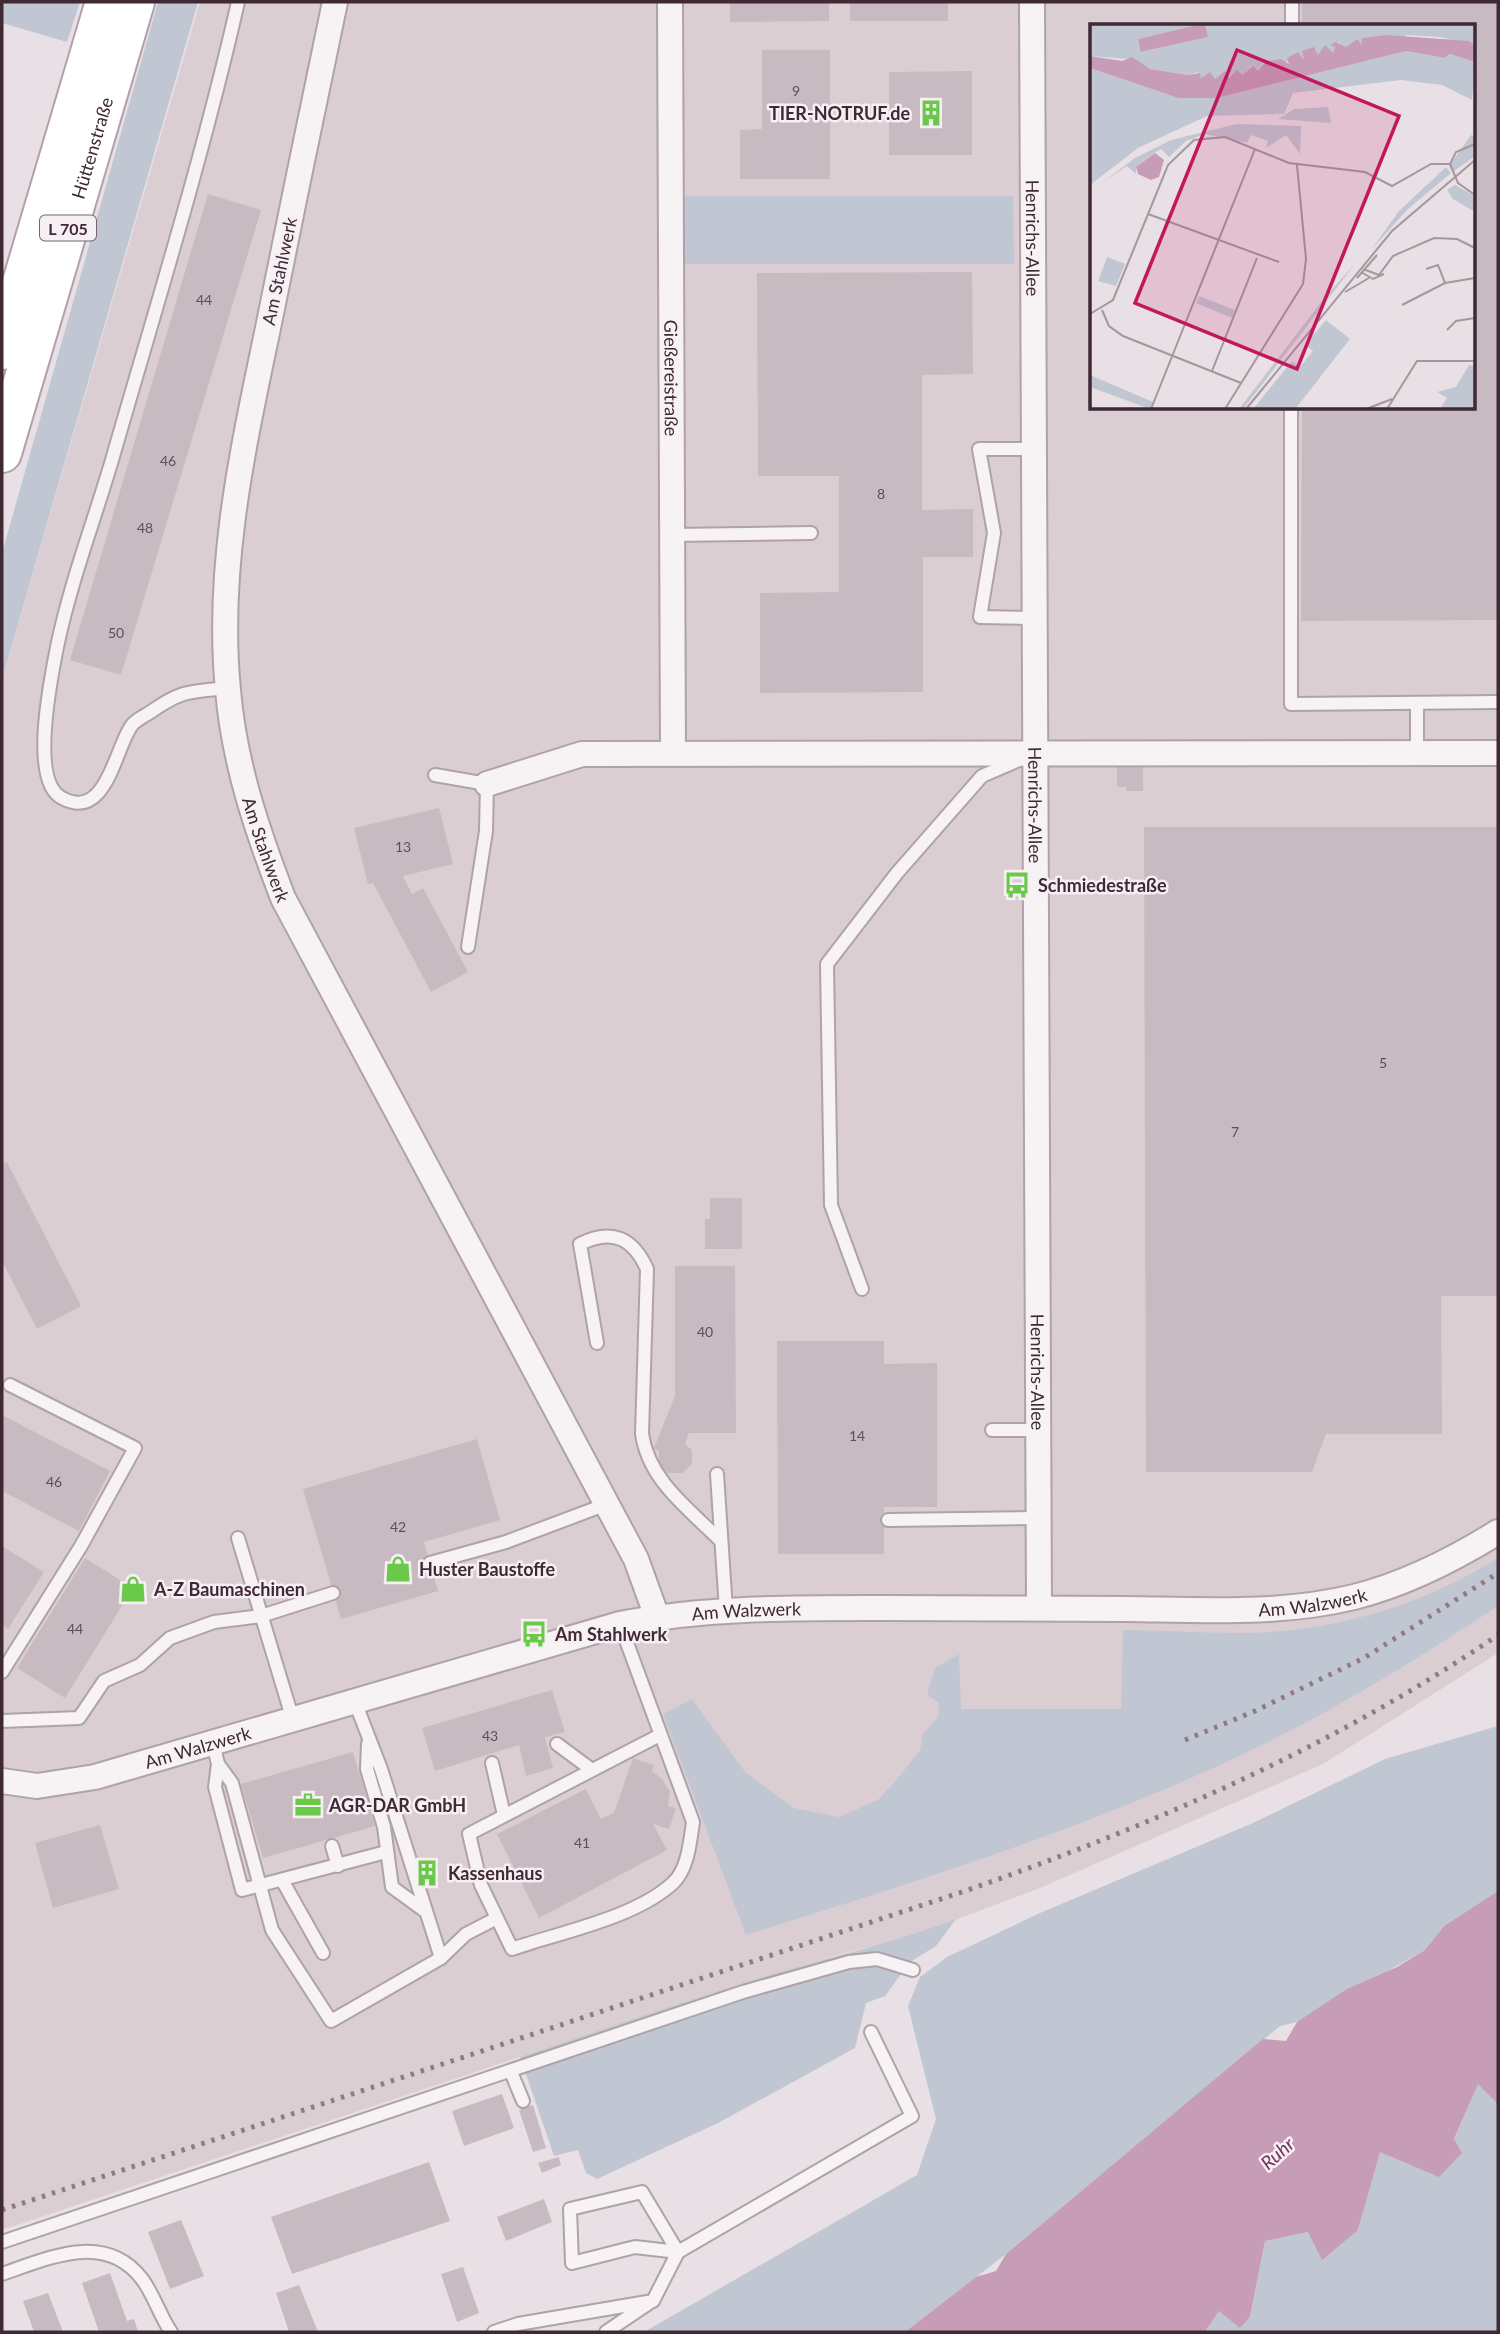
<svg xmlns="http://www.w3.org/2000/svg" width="1500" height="2334" viewBox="0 0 1500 2334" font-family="Lato,sans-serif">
  <rect width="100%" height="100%" fill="#e8e0e4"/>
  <path fill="#daced3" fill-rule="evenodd" d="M 200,2 L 1498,2 L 1498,1653 L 1323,1764 L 1040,1888 L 910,1937 L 844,1953 L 715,1992 L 2,2230 L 2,679 ZM 1092,26 L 1474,26 L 1474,408 L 1092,408 Z"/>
  <g fill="#c1c7d2">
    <path d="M 2,2 L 80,2 L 67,42 L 2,23 Z"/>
    <path d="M 158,2 L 198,2 L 2,679 L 2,553 Z"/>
    <path d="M 683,196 L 1013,196 L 1014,264 L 682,264 Z"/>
    <path d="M 1498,1558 L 1498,1606 C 1422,1656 1344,1705 1262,1745 C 1097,1826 921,1880 746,1935 L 663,1714 L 692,1699 L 745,1772 L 794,1808 L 839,1817 L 878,1800 L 899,1777 L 920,1750 L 923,1734 L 938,1717 L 939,1703 L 927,1695 L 935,1668 L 959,1654 L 961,1709 L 1121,1709 L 1123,1630 C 1175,1630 1231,1636 1283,1631 C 1360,1623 1433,1599 1498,1558 Z"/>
    <path d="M 1498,1726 L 1498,1891 L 1444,1926 L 1425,1950 L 1297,2022 L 1280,2026 L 1006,2254 L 905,2332 L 644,2332 L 917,2175 L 936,2119 L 908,2006 L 920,1977 L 947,1957 L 1040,1913 L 1253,1823 L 1385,1759 Z"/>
    <path d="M 956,1919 L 936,1946 L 910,1962 L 885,1996 L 866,2003 L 855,2048 L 718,2123 L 597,2179 L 586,2173 L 578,2150 L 554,2156 L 520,2057 C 604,2029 688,2000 773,1974 C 834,1956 896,1942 956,1919 Z"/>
    <path d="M 1478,2083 L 1498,2104 L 1498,2332 L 1205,2332 L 1219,2311 L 1250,2318 L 1265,2241 L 1308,2232 L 1358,2230 L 1380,2151 L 1454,2140 Z"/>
  </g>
  <path fill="#c79cb6" d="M 1498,1891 L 1498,2104 L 1478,2084 L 1454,2139 L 1462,2153 L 1439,2177 L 1380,2152 L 1358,2230 L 1322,2260 L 1308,2232 L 1265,2241 L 1250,2317 L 1240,2328 L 1219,2311 L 1205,2332 L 905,2332 L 976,2277 L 996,2271 L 1006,2254 L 1263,2039 L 1286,2041 L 1297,2022 L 1347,1989 L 1397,1967 L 1425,1950 L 1444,1926 Z"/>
  <g fill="#c8bac1">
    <path d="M 730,2 L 829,2 L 829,21 L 730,22 Z"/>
    <rect x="850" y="2" width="98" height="19"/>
    <path d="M 1302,2 L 1498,2 L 1498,620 L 1301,621 L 1302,408 L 1474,408 L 1474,26 L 1302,26 Z"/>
    <path d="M 762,50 L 830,50 L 830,179 L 740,179 L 740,130 L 762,129 Z"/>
    <path d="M 972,71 L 972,155 L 889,155 L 889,72 Z"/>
    <path d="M 208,194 L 261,210 L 121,675 L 70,660 Z"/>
    <path d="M 972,272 L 973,374 L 922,375 L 922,510 L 973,509 L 973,557 L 923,557 L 923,692 L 760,693 L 760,593 L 839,592 L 839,476 L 758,476 L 757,273 Z"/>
    <path d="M 1117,767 L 1143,767 L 1143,791 L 1126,791 L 1126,787 L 1117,787 Z"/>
    <path d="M 439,808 L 453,864 L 403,876 L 412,894 L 423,888 L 468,972 L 431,992 L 373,883 L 368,884 L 354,828 Z"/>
    <path d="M 1144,827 L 1498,827 L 1498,1296 L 1441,1296 L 1442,1434 L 1326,1434 L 1312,1472 L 1146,1472 Z"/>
    <path d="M 7,1162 L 81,1306 L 37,1329 L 2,1261 L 2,1164 Z"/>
    <path d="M 710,1198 L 742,1198 L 742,1249 L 705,1249 L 705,1219 L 710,1219 Z"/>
    <path d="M 675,1266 L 735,1266 L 736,1433 L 689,1433 L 685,1444 L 692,1450 L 692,1464 L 682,1473 L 668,1473 L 659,1464 L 659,1451 L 654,1448 L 675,1396 Z"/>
    <path d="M 777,1341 L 884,1341 L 884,1364 L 937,1363 L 937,1507 L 884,1507 L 884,1554 L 778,1554 Z"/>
    <path d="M 2,1415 L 110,1471 L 79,1531 L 2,1491 Z"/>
    <path d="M 477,1439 L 500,1520 L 424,1542 L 438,1591 L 341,1619 L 303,1489 Z"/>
    <path d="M 2,1546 L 44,1572 L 8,1629 L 2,1625 Z"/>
    <path d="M 85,1558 L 133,1588 L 65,1698 L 17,1668 Z"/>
    <path d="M 552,1690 L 565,1732 L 545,1737 L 553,1768 L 526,1776 L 519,1745 L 435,1771 L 422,1728 Z"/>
    <path d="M 353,1752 L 375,1826 L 263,1858 L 241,1784 Z"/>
    <path d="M 633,1758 L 654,1765 L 652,1771 L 662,1779 L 670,1792 L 668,1806 L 676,1808 L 669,1829 L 653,1824 L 667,1850 L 539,1918 L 497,1834 L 586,1789 L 601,1819 L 614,1813 Z"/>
    <path d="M 100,1825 L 119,1889 L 53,1908 L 35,1843 Z"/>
    <path d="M 431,1865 L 435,1877 L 424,1881 L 419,1868 Z"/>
    <path d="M 502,2094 L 514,2128 L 464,2146 L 452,2111 Z"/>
    <path d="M 533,2105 L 546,2148 L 533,2152 L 519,2110 Z"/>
    <path d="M 559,2157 L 561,2165 L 542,2173 L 538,2163 Z"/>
    <path d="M 429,2162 L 450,2221 L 292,2274 L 271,2217 Z"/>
    <path d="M 544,2199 L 552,2222 L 506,2241 L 497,2217 Z"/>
    <path d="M 181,2220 L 204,2276 L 170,2289 L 148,2232 Z"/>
    <path d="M 463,2267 L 479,2313 L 457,2322 L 441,2274 Z"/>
    <path d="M 110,2273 L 127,2321 L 134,2319 L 138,2332 L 99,2332 L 82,2283 Z"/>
    <path d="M 299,2285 L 318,2332 L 289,2332 L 276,2293 Z"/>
    <path d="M 48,2293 L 63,2332 L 34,2332 L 23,2301 Z"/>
  </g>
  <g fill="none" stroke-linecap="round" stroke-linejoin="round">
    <g stroke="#afa2a8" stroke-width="16">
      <g id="lane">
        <path d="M 1292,26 L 1292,2"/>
        <path d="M 1291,408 L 1291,704 L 1498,702"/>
        <path d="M 1034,449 L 979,449 L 994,533 L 980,617 L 1035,618"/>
        <path d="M 671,535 L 811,533"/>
        <path d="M 227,688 C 188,692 182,690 149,713 C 144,716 136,720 132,725 C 115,747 107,822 62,798 C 29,781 51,678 57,647 C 70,584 94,521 112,460 C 156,307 203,156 238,2"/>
        <path d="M 1417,753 L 1417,703"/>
        <path d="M 435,775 L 487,784 L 486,831 L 468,947"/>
        <path d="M 862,1289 L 831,1205 L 827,964 L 897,873 L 982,776 L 1019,760"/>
        <path d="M 597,1343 L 580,1244 C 612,1228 633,1238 647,1269 L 642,1434 C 649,1481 689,1509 721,1541"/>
        <path d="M 992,1430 L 1038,1430"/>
        <path d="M 717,1474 L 726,1610"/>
        <path d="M 888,1520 L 1038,1518"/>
        <path d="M 238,1538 L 293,1720"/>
        <path d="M 430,1563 L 506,1542 L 607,1504"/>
        <path d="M 620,1624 L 693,1822 C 690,1842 688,1869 673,1883 C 635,1918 561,1932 512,1949 L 481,1885 L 469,1834 L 660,1735"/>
        <path d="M 2,1672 L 81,1546 L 135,1448 L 10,1385"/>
        <path d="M 2,1721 L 79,1718 L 104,1681 L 140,1665 L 170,1638 L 214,1622 L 261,1616 L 333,1593"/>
        <path d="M 213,1743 L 218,1764 L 232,1783 L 272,1930 L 331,2021 L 441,1958 L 381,1769 L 355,1702"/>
        <path d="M 368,1744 L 367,1769 L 384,1827 L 392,1887 L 425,1911"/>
        <path d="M 557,1744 L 592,1770"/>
        <path d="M 492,1763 L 504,1815"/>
        <path d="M 218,1764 L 215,1787 L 242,1890 L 386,1852"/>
        <path d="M 332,1846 L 338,1866"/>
        <path d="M 282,1880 L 323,1953"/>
        <path d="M 441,1958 L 466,1934 L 497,1918"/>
        <path d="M 511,2072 L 523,2101"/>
        <path d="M 642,2192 L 678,2252 L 635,2247 L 572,2263 L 570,2209 Z"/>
        <path d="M 2,2242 L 743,1992 L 849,1962 L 877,1959 L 913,1970"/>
        <path d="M 2,2274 C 49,2258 105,2231 142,2279 C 154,2295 160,2316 171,2332"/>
        <path d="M 494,2332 L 518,2324 L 653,2301 L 678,2252 L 912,2116 L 871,2032"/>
        <path d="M 606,2332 L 649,2303"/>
      </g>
    </g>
    <g stroke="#afa2a8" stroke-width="28">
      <g id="street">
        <path id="s1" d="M 335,2 C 312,111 290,219 268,328 C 243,448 216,567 228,690 C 234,763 257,830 283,898 L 636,1559 L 657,1617"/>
        <path id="s2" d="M 670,2 L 673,753"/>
        <path id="s3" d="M 1032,2 L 1039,1608"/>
        <path d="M 487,784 L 582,754 L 1498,753"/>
        <path id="s4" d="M 2,1781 L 37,1786 L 95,1777 L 620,1624 C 707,1607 795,1608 884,1608 C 965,1608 1046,1609 1127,1609 C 1203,1610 1280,1615 1354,1597 C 1406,1584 1453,1560 1498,1532"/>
      </g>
    </g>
    <g stroke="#b4a0aa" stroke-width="42">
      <g id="primary">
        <path d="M 2,350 L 105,2"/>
        <path id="s5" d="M 2,453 L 135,2"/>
      </g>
    </g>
    <use href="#lane" stroke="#f7f2f4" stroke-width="12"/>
    <use href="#street" stroke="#f7f2f4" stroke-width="24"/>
    <use href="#primary" stroke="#fff" stroke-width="38"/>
    <g stroke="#917a85" stroke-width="5" stroke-dasharray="3.5 7" stroke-linecap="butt">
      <path d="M 1185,1740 L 1255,1711 L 1364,1658 L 1498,1573"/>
      <path d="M 2,2210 L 962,1892 C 1151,1826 1332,1748 1498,1635"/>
    </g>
  </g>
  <defs>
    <g id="building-bare" transform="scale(2.1)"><path d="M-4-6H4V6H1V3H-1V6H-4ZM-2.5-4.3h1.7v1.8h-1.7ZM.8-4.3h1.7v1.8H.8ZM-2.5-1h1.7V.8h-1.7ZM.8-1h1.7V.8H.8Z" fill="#6ac949" stroke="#f6eff3" stroke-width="2.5" paint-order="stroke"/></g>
    <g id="bus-bare" transform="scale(2.1)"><path d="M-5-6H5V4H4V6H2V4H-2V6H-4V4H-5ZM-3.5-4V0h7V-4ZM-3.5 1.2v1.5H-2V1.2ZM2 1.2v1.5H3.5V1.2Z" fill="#6ac949" stroke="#f6eff3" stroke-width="2.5" paint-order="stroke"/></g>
    <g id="shop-bare" transform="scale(2.1)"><path d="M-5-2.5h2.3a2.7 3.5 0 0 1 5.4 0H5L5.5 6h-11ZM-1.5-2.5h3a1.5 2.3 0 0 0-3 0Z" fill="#6ac949" stroke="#f6eff3" stroke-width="2.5" paint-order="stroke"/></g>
    <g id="office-bare" transform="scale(2.1)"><path d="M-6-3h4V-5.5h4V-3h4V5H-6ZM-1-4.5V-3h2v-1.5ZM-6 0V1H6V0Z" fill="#6ac949" stroke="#f6eff3" stroke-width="2.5" paint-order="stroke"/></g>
  </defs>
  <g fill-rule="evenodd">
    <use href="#building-bare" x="931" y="113"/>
    <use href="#bus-bare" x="1017" y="885"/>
    <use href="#shop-bare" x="398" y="1569"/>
    <use href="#shop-bare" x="133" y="1589"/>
    <use href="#bus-bare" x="534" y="1634"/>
    <use href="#office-bare" x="308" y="1805"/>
    <use href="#building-bare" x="427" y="1873"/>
  </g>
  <g text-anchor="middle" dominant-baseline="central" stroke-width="5" stroke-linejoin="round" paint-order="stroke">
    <g font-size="14" fill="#614d57">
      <text x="796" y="90">9</text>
      <text x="204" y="299">44</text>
      <text x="168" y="460">46</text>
      <text x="881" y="493">8</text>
      <text x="145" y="527">48</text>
      <text x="116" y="632">50</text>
      <text x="403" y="846">13</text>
      <text x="1383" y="1062">5</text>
      <text x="1235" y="1131">7</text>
      <text x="705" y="1331">40</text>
      <text x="857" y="1435">14</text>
      <text x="54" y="1481">46</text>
      <text x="398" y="1526">42</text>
      <text x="75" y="1628">44</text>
      <text x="490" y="1735">43</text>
      <text x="582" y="1842">41</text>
    </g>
    <rect fill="#f6eff3" stroke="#76646d" stroke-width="2" x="40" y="215.5" width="56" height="25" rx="5"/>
    <g font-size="16" font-weight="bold" fill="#3f2934">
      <text x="68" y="228">L 705</text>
    </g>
    <g font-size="18" font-weight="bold" fill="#3f2934" stroke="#f6eff3" text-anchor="start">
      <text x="910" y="113" text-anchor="end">TIER-NOTRUF.de</text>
      <text x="1038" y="885">Schmiedestraße</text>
      <text x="419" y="1569">Huster Baustoffe</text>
      <text x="154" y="1589">A-Z Baumaschinen</text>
      <text x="555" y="1634">Am Stahlwerk</text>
      <text x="329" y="1805">AGR-DAR GmbH</text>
      <text x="448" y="1873">Kassenhaus</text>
    </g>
    <g font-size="18" fill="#3f2934" stroke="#f6eff3">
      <text stroke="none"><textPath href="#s5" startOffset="318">Hüttenstraße</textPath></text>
      <text stroke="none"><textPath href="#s3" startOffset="236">Henrichs-Allee</textPath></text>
      <text transform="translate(279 271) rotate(-78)">Am Stahlwerk</text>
      <text stroke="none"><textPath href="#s2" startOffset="376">Gießereistraße</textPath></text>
      <text stroke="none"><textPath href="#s3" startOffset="803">Henrichs-Allee</textPath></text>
      <text stroke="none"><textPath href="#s1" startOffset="863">Am Stahlwerk</textPath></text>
      <text stroke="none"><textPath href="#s3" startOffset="1370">Henrichs-Allee</textPath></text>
      <text stroke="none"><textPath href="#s4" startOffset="1335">Am Walzwerk</textPath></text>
      <text stroke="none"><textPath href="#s4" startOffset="768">Am Walzwerk</textPath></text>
      <text stroke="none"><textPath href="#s4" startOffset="201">Am Walzwerk</textPath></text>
    </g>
    <g font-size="19" font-style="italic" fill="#723557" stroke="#f6eff3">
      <text transform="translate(1277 2153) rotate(-42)">Ruhr</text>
    </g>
  </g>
  <g transform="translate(1090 24)">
    <rect width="385" height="385" fill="#e8e0e4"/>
    <path d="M 0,0 L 111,0 L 48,15 L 52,28 L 117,13 L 115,0 L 385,0 L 385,22 L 350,13 L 315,11 L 315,15 L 277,16 L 271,22 L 262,19 L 257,25 L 248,18 L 241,21 L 245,23 L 243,29 L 231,27 L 229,33 L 223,24 L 213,28 L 214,37 L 173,39 L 168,47 L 162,42 L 152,51 L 125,56 L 119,50 L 111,55 L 108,48 L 98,51 L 60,45 L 39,35 L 0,32 ZM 316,27 L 355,34 L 361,30 L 385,38 L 382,76 L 352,61 L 311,56 L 203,69 L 194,90 L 117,92 L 48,124 L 0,161 L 0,44 L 88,74 L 127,74 ZM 238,83 L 241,99 L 188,95 L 204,85 ZM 147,100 L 211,102 L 210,130 L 196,111 L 176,124 L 178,117 L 161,111 L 157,119 L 115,110 L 96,117 L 79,133 L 71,125 L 64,129 L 46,143 L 46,150 L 37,142 L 13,158 L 45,134 L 81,116 ZM 381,111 L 385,112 L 385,132 L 363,148 L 359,142 ZM 356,143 L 361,149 L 318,185 L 281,226 L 309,187 ZM 365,161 L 385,172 L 385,188 L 363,175 L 357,166 ZM 17,233 L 35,240 L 26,262 L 8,257 ZM 265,240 L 153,385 L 149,385 L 235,273 ZM 109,272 L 145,286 L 142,294 L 106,279 ZM 236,296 L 260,315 L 217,370 L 205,385 L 163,385 L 202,337 L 210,343 L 223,327 L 215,321 ZM 379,341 L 385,342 L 385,385 L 350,385 L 357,374 L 347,368 L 366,363 ZM 0,351 L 63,378 L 60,385 L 0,363 Z" fill="#c1c7d2"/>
    <path d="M 111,0 L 115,0 L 118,13 L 51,28 L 48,15 ZM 296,11 L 379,17 L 385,22 L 385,38 L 360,30 L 355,34 L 316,27 L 127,74 L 88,74 L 0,44 L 0,32 L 32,37 L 42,33 L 60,45 L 98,51 L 110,49 L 111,54 L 120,48 L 125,55 L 135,47 L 139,54 L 147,46 L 152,51 L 163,42 L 168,47 L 175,38 L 191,35 L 199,40 L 197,34 L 208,28 L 214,36 L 212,27 L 224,23 L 228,31 L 235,21 L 243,29 L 245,23 L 240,21 L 246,18 L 256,23 L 268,15 L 271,21 L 272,14 ZM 65,129 L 74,136 L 69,153 L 61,156 L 48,150 L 46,143 Z" fill="#c79cb6"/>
    <path fill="none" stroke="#a4979e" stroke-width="2" d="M 385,120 L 366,128 L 360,140 L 368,159 L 385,171M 58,190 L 189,238M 273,245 L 289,251 L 303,232 L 344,214 L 367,215 L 385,224M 336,245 L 348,241 L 355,259M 271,248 L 283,255 L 294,250M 267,254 L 287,231M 255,268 L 279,254M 312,281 L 355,259 L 385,254M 12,286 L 19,302 L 33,312 L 151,359M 0,290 L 23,276 L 78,141 L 104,116 L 135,113 L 199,139 L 275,148 L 302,162 L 341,140 L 360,140M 357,306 L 366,297 L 385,294M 122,347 L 167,234M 61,385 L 165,125M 135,385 L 213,260 L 216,235 L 207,141M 156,385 L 302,207 L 385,136M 276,385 L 302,375M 297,385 L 327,337 L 385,337"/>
    <path fill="#c2185b" fill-opacity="0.15" stroke="#c2185b" stroke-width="3.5" d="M 147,26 L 309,92 L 207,345 L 45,279 Z"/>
    <rect width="385" height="385" fill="none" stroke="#3f2934" stroke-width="3.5"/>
  </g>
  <rect width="1500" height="2334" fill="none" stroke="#3f2934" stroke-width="7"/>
</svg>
